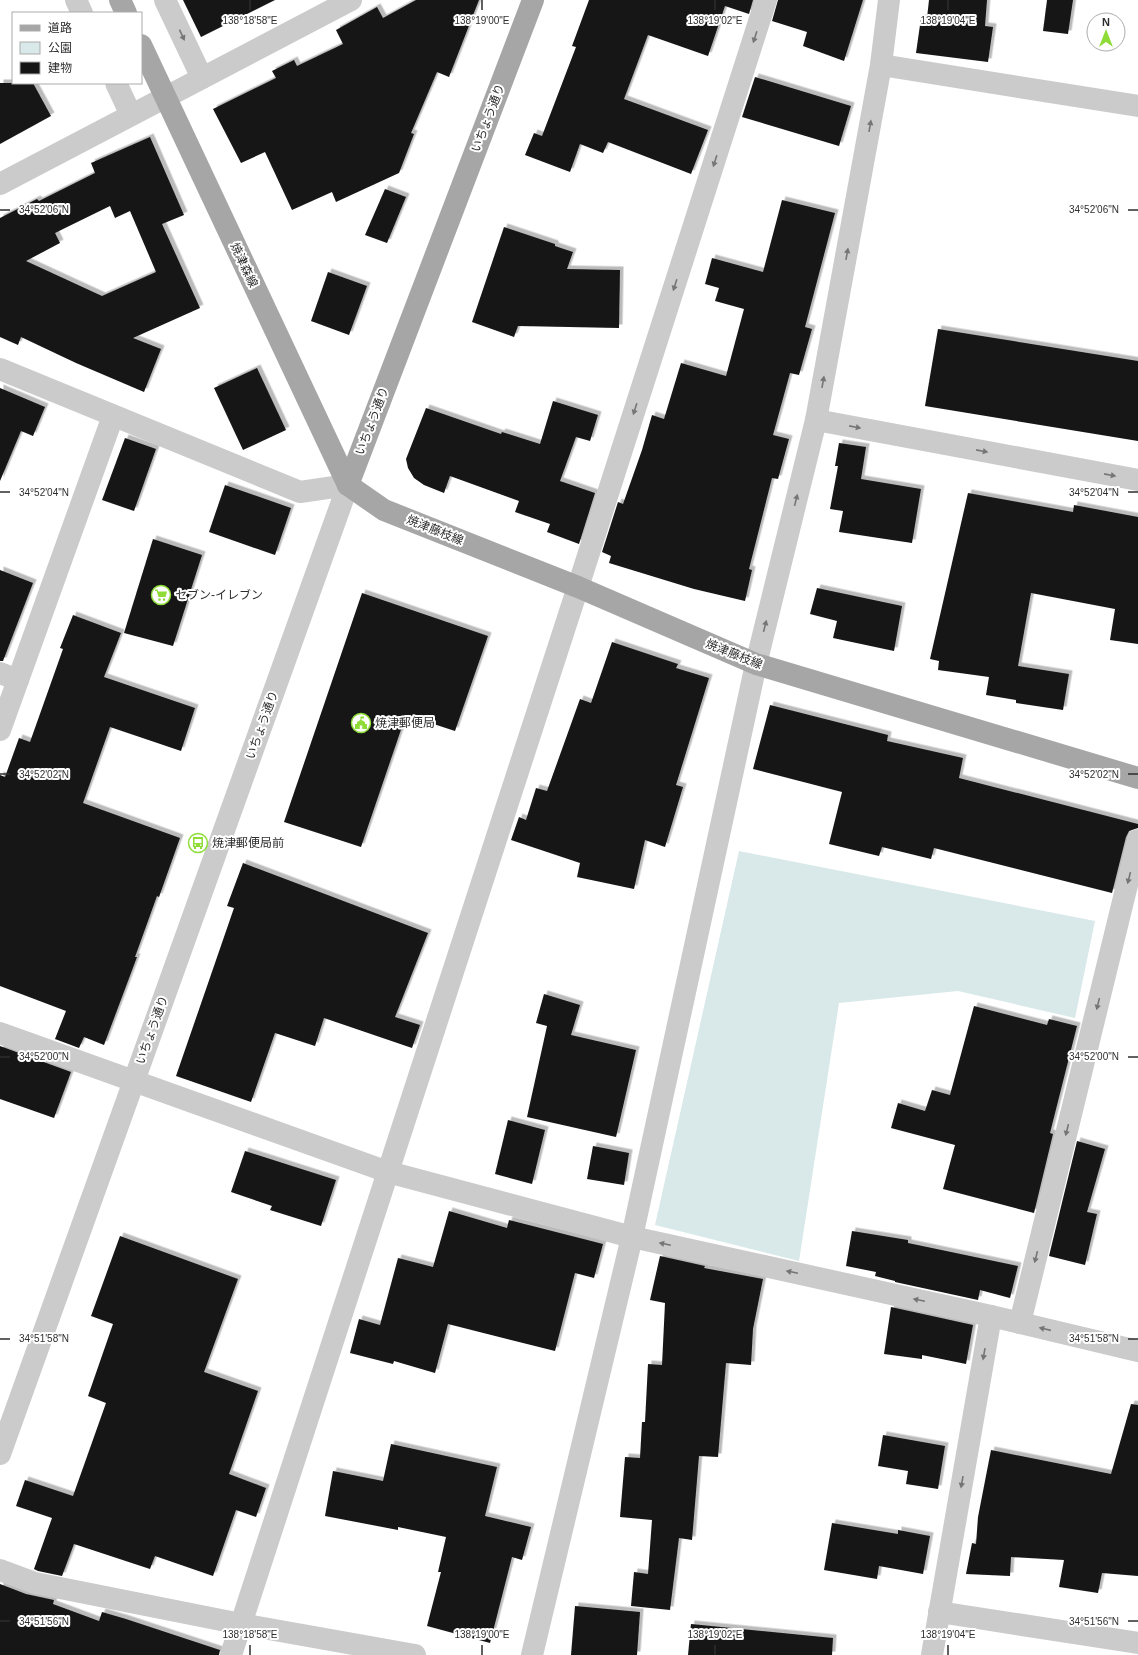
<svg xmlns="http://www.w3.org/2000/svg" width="1138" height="1655" viewBox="0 0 1138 1655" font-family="Arial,'Noto Sans JP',sans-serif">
  <defs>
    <filter id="shadow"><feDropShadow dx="3.5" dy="-3.5" stdDeviation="0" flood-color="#0004"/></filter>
  </defs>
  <rect width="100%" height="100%" fill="#fff"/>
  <path fill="#d9e8e8" d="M 739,851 L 1095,921 L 1075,1018 L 958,991 L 839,1003 L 799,1261 L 655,1225 Z"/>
  <g fill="#151515" fill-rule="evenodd" filter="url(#shadow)">
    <path d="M 183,0 L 275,0 L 201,37 Z"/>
    <path d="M 416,0 L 479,0 L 449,77 L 437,72 L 411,133 L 414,134 L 399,173 L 336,202 L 332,192 L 292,210 L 265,152 L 241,163 L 213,109 L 276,78 L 272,71 L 294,60 L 297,66 L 343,44 L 336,30 L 377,7 L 383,18 Z"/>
    <path d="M 589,0 L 753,0 L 749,14 L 725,6 L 708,56 L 648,35 L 624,99 L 708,130 L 691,174 L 608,142 L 603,153 L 580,144 L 570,172 L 525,155 L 534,133 L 542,136 L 576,47 L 572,46 Z"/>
    <path d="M 778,0 L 863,0 L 844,61 L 803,46 L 807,32 L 772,21 Z"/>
    <path d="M 929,0 L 987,0 L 985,26 L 993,27 L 988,62 L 916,53 L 921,18 L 927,18 Z"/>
    <path d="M 1047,0 L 1073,0 L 1068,34 L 1043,31 Z"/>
    <path d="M 755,77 L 851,106 L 839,146 L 742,117 Z"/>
    <path d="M 0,83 L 33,83 L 51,116 L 0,144 Z"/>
    <path d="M 150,137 L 184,215 L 162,224 L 200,308 L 133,338 L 161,349 L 144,392 L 76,363 L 21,337 L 18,345 L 0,337 L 0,218 L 37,199 L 39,201 L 95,173 L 91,163 ZM 110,206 L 115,218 L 130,211 L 156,272 L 102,296 L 26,261 L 60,243 L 55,233 Z"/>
    <path d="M 385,189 L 406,197 L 387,243 L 365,235 Z"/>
    <path d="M 782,200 L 835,213 L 805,327 L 812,329 L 799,375 L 790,373 L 773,435 L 789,439 L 778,479 L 772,478 L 749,569 L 752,570 L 745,601 L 694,589 L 609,563 L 611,556 L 602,552 L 618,502 L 623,504 L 642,450 L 652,415 L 664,419 L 681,363 L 726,376 L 744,309 L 715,301 L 719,288 L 705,284 L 712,258 L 763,272 Z"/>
    <path d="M 504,227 L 555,244 L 555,246 L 573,252 L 567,269 L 620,270 L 619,328 L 518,326 L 514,337 L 472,322 Z"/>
    <path d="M 328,272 L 367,286 L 349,335 L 311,321 Z"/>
    <path d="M 938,329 L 1138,361 L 1138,441 L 925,406 Z"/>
    <path d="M 257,368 L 286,430 L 243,450 L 214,388 Z"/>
    <path d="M 0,388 L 45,407 L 33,436 L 21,431 L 0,481 Z"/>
    <path d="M 553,401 L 598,415 L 590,441 L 576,437 L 560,481 L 595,493 L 579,544 L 547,532 L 550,524 L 515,512 L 519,501 L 450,476 L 444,493 L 424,485 L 414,478 L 408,468 L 406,459 L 426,408 L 501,434 L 502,432 L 540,444 Z"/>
    <path d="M 125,438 L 156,449 L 134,511 L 102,500 Z"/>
    <path d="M 839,443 L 866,447 L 861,479 L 921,489 L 912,543 L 839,532 L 843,511 L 830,509 L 838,466 L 835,466 Z"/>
    <path d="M 225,485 L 291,508 L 275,555 L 209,532 Z"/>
    <path d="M 968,493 L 1073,512 L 1074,505 L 1138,517 L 1138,644 L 1110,640 L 1115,609 L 1031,593 L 1018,666 L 1069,674 L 1063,710 L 1016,703 L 1016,700 L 986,695 L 989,677 L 938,670 L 939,661 L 930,659 Z"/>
    <path d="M 153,539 L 202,555 L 173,646 L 124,633 Z"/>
    <path d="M 0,570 L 33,583 L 3,661 L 0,661 Z"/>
    <path d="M 817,588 L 902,606 L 894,651 L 833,638 L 837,621 L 810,614 Z"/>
    <path d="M 362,593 L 488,636 L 455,731 L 406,715 L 361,847 L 284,822 Z"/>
    <path d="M 73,615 L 121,633 L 104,677 L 195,708 L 181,751 L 110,727 L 83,803 L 180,838 L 159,897 L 157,896 L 135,957 L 137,957 L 104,1045 L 84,1037 L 79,1048 L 55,1039 L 66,1011 L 0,986 L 0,775 L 5,777 L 19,738 L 30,742 L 63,649 L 60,648 Z"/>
    <path d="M 612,642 L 678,664 L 676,668 L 709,678 L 676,785 L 683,787 L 665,847 L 645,840 L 634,889 L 577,877 L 580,863 L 511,840 L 519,817 L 526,820 L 536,788 L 547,791 L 580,699 L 591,703 Z"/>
    <path d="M 770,705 L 888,735 L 887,741 L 963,758 L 959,778 L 1138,824 L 1138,828 L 1129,831 L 1126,837 L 1112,893 L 934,848 L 931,859 L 882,847 L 879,856 L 829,844 L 842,792 L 753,769 Z"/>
    <path d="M 243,863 L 428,933 L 395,1017 L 420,1025 L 412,1048 L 324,1018 L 315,1046 L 275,1033 L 251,1102 L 176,1076 L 234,908 L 227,906 Z"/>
    <path d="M 544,994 L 580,1005 L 571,1035 L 636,1050 L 616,1137 L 527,1117 L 547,1026 L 536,1023 Z"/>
    <path d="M 974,1006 L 1047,1025 L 1049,1019 L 1077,1026 L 1050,1133 L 1053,1134 L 1034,1213 L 943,1189 L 955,1145 L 891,1128 L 898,1103 L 925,1111 L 932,1090 L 950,1095 Z"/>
    <path d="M 0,1046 L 71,1072 L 54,1118 L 0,1099 Z"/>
    <path d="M 508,1120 L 545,1130 L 532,1184 L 495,1174 Z"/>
    <path d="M 1077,1141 L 1105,1149 L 1087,1212 L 1097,1214 L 1085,1265 L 1049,1256 Z"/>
    <path d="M 593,1146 L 629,1153 L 624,1185 L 587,1179 Z"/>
    <path d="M 245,1151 L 336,1180 L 321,1226 L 270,1210 L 272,1206 L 231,1192 Z"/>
    <path d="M 449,1211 L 507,1228 L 509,1220 L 603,1244 L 594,1278 L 575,1273 L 555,1351 L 448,1324 L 435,1373 L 394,1361 L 393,1364 L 350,1353 L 359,1319 L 380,1325 L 398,1258 L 433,1267 Z"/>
    <path d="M 852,1231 L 908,1240 L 908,1243 L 1018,1266 L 1010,1298 L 980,1290 L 978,1300 L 895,1282 L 895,1281 L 875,1276 L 876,1272 L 846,1266 Z"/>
    <path d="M 120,1236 L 238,1279 L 204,1372 L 258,1391 L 229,1474 L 266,1488 L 256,1517 L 236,1510 L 213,1576 L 155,1556 L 150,1569 L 74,1544 L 62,1576 L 38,1571 L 34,1569 L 52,1518 L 16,1506 L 25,1480 L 73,1496 L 106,1403 L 88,1396 L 113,1324 L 91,1316 Z"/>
    <path d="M 660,1256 L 705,1266 L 704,1268 L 763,1279 L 753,1329 L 751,1365 L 726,1363 L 718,1457 L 699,1456 L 692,1540 L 679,1538 L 670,1610 L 631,1606 L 634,1572 L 648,1574 L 652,1520 L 620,1517 L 625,1457 L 640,1458 L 642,1422 L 645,1422 L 648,1364 L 662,1365 L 665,1303 L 650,1300 Z"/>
    <path d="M 891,1307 L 973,1325 L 966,1364 L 922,1355 L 922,1359 L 884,1354 Z"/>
    <path d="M 1131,1404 L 1138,1405 L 1138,1576 L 1102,1573 L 1098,1593 L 1059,1587 L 1064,1560 L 1011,1557 L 1010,1576 L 966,1574 L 972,1543 L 976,1544 L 978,1517 L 991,1450 L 1111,1474 Z"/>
    <path d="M 883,1435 L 945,1446 L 938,1489 L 906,1484 L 908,1471 L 878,1466 Z"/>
    <path d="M 391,1444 L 497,1467 L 485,1516 L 531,1527 L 522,1560 L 512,1557 L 490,1643 L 427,1626 L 441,1572 L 438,1572 L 446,1537 L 398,1527 L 398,1530 L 325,1516 L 333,1471 L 383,1481 Z"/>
    <path d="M 832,1523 L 898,1534 L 898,1530 L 930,1536 L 923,1574 L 879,1566 L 877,1579 L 824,1570 Z"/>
    <path d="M 0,1584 L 26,1594 L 54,1600 L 53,1604 L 99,1621 L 102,1612 L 126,1619 L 220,1650 L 219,1655 L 0,1655 Z"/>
    <path d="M 575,1606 L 640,1612 L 637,1655 L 571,1655 Z"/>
    <path d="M 691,1624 L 833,1638 L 832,1655 L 688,1655 Z"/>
  </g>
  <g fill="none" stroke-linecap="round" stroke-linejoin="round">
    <g stroke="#cbcbcb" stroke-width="22">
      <path d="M 76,0 L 82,13"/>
      <path d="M 165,0 L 202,78"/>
      <path d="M 881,65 L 1138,106"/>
      <path d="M 116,83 L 131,115"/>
      <path d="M 0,184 L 351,0"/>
      <path d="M 0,369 L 300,492 L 348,485 L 0,1454"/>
      <path d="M 816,420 L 1138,480"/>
      <path d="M 0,673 L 18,680"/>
      <path d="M 0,730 L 113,416"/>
      <path d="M 0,1033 L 388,1172 L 632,1237 L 991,1316 L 1138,1351"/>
      <path d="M 1020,1323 L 1138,840"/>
      <path d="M 0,1570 L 35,1583 L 241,1624 L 415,1655"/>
      <path d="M 939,1612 L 1138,1643"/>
      <path d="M 231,1655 L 578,587 L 766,0"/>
      <path d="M 532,1655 L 632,1237 L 756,664 L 816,420 L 881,65 L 889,0"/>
      <path d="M 932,1655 L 991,1316"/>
    </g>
    <g stroke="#a6a6a6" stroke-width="22">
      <path d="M 120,0 L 126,13"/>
      <path d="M 141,45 L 348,485"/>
      <path d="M 348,485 L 384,510 L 578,587 L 756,664 L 1138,778"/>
      <path d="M 348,485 L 533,0"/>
    </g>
  </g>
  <defs><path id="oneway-solid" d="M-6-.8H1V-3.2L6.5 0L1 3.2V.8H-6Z"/></defs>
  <g fill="#757575">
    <use href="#oneway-solid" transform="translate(182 35) rotate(65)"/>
    <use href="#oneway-solid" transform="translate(755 37) rotate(108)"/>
    <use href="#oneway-solid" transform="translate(870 126) rotate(-80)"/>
    <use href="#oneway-solid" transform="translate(715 161) rotate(108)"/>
    <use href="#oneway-solid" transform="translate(847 254) rotate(-80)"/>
    <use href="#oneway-solid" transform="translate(675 285) rotate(108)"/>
    <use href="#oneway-solid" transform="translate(823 382) rotate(-80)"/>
    <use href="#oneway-solid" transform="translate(635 409) rotate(108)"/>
    <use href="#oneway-solid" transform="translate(855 427) rotate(11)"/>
    <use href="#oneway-solid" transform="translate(982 451) rotate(11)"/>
    <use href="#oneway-solid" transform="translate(1110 475) rotate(11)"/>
    <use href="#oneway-solid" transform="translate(796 500) rotate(-76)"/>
    <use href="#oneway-solid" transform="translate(765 626) rotate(-76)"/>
    <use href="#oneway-solid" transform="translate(1129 878) rotate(104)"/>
    <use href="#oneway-solid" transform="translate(1098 1004) rotate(104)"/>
    <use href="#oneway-solid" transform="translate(1067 1130) rotate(104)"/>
    <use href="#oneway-solid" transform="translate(665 1244) rotate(-168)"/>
    <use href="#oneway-solid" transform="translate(1036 1257) rotate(104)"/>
    <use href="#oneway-solid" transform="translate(792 1272) rotate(-168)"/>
    <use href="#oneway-solid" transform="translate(919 1300) rotate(-168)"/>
    <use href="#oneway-solid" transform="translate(1045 1329) rotate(-167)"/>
    <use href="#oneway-solid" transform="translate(984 1354) rotate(100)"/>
    <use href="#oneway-solid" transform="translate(962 1482) rotate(100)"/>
  </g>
  <path fill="none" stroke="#2e2e2e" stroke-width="1.5" d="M 250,0 L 250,10M 482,0 L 482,10M 715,0 L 715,10M 948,0 L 948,10M 0,210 L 10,210M 1128,210 L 1138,210M 0,492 L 10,492M 1128,492 L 1138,492M 0,774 L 10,774M 1128,774 L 1138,774M 0,1057 L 10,1057M 1128,1057 L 1138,1057M 0,1339 L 10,1339M 1128,1339 L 1138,1339M 0,1621 L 10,1621M 1128,1621 L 1138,1621M 250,1645 L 250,1655M 482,1645 L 482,1655M 715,1645 L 715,1655M 948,1645 L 948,1655"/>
  <defs>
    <g id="supermarket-ring" transform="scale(1)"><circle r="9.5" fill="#fff" stroke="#8fdc39" stroke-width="1.5"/><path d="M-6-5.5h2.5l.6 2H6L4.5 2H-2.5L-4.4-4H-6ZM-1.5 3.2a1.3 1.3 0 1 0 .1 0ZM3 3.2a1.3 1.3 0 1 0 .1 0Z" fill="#8fdc39"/></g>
    <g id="civic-ring" transform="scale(1)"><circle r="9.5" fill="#fff" stroke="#8fdc39" stroke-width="1.5"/><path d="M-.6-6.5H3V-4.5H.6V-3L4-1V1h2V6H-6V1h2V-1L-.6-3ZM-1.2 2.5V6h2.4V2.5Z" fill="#8fdc39"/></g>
    <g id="bus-ring" transform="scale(1)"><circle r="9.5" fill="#fff" stroke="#8fdc39" stroke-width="1.5"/><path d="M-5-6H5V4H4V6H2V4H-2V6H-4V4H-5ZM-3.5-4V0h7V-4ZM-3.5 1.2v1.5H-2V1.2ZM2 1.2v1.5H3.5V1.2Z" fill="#8fdc39"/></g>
  </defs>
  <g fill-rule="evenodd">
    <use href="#supermarket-ring" x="161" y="595"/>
    <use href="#civic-ring" x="361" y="723"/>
    <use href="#bus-ring" x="198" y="843"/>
  </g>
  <g text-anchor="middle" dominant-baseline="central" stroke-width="4" stroke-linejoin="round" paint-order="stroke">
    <g font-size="12" fill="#2e2e2e" stroke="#fff">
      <text transform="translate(488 118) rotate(-69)">いちょう通り</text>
      <text transform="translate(244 265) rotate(65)">焼津森線</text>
      <text transform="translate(372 421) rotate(-69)">いちょう通り</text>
      <text transform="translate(435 530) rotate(22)">焼津藤枝線</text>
      <text transform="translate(734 654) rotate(22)">焼津藤枝線</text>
      <text transform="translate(262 725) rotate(-70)">いちょう通り</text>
      <text transform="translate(152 1030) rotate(-70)">いちょう通り</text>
    </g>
    <g font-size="12" fill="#2e2e2e" stroke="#fff" text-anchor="start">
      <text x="175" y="595">セブン-イレブン</text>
      <text x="375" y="723">焼津郵便局</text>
      <text x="212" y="843">焼津郵便局前</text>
    </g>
  </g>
  <g font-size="10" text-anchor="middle" fill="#2e2e2e" stroke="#fff" stroke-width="4" stroke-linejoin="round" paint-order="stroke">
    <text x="250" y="24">138°18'58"E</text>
    <text x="482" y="24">138°19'00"E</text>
    <text x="715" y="24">138°19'02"E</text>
    <text x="948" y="24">138°19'04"E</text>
    <text x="44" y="213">34°52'06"N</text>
    <text x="1094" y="213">34°52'06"N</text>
    <text x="44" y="496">34°52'04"N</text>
    <text x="1094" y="496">34°52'04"N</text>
    <text x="44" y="778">34°52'02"N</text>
    <text x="1094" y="778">34°52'02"N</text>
    <text x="44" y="1060">34°52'00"N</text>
    <text x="1094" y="1060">34°52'00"N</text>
    <text x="44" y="1342">34°51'58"N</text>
    <text x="1094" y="1342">34°51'58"N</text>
    <text x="44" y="1625">34°51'56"N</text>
    <text x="1094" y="1625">34°51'56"N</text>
    <text x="250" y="1638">138°18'58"E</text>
    <text x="482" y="1638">138°19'00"E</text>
    <text x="715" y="1638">138°19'02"E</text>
    <text x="948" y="1638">138°19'04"E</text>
  </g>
  <rect x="12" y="12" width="130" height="72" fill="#ffffff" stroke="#ababab"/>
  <rect x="20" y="25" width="20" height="6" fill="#a6a6a6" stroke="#ababab"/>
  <text x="48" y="32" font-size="12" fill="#2e2e2e">道路</text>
  <rect x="20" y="42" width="20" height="12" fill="#d9e8e8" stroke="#ababab"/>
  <text x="48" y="52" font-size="12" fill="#2e2e2e">公園</text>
  <rect x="20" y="62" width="20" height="12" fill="#151515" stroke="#ababab"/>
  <text x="48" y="72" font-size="12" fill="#2e2e2e">建物</text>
  <g transform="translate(1106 32)"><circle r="19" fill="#ffffff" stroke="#ababab"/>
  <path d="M0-3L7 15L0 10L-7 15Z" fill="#8fdc39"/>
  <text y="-6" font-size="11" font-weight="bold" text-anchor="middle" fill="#2e2e2e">N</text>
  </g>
</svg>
